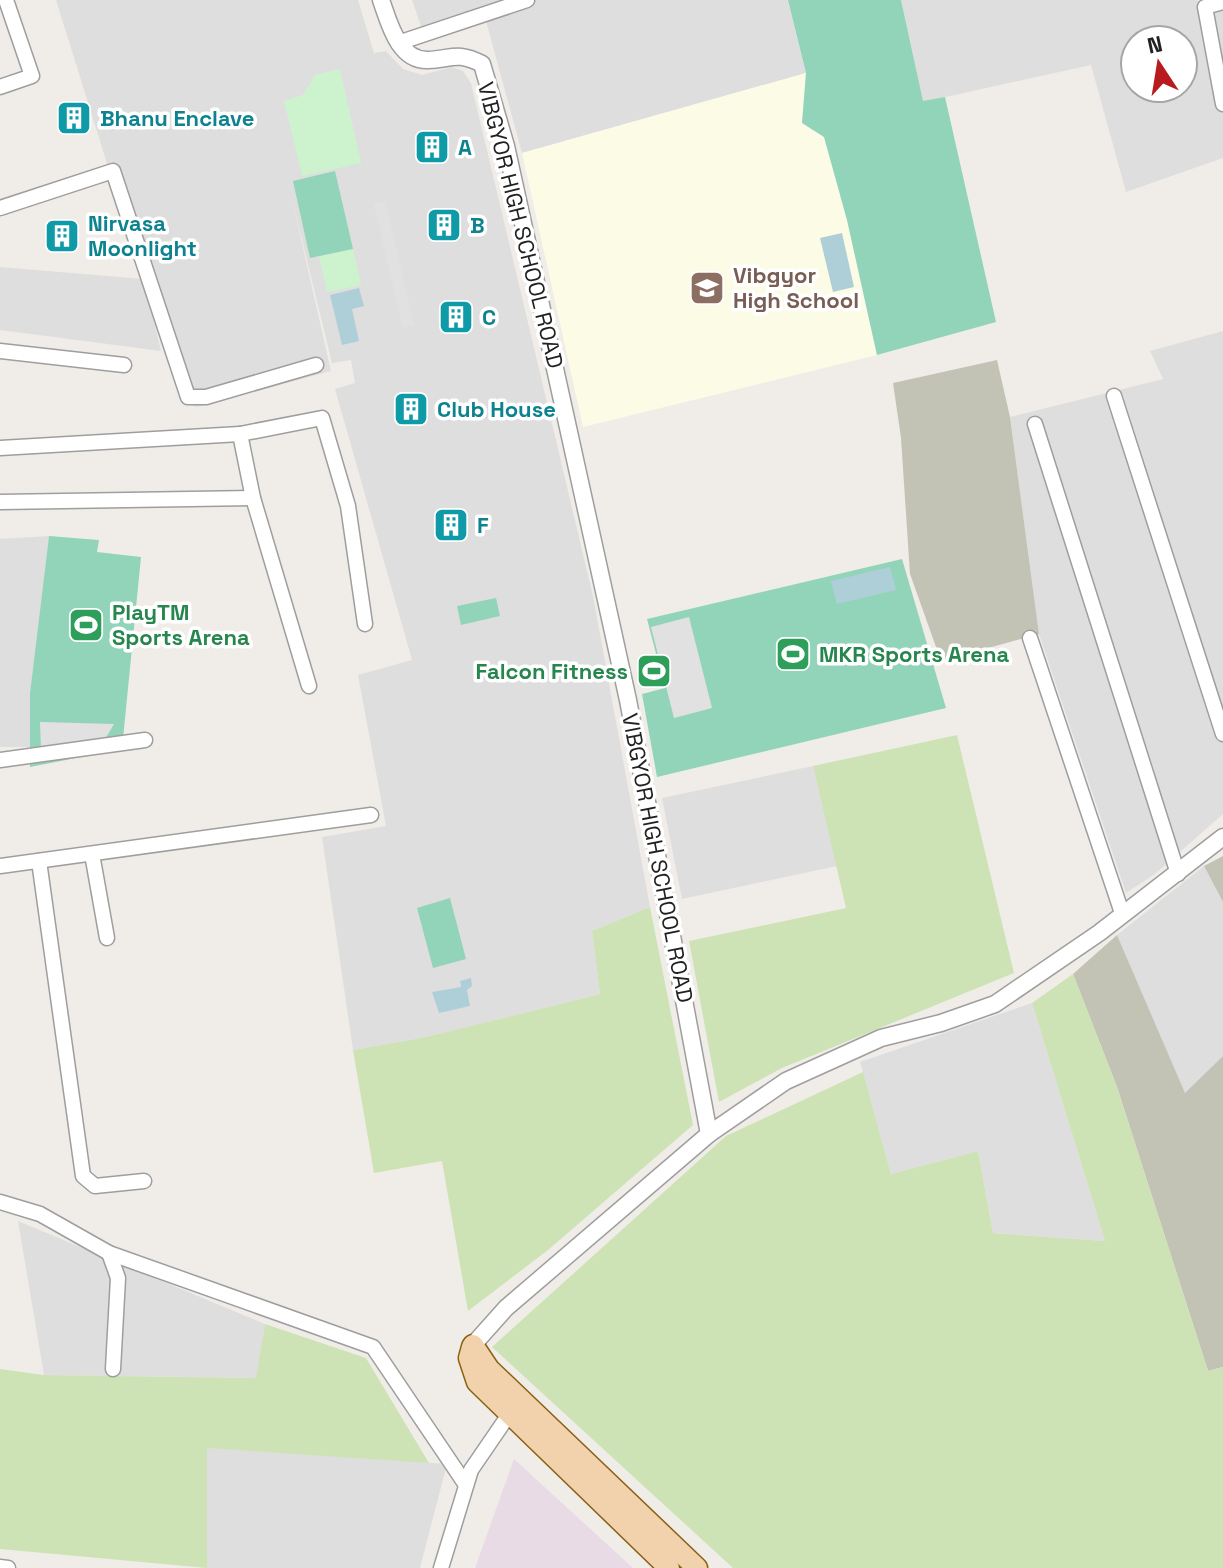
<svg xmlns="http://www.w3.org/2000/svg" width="1223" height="1568" viewBox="0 0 1223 1568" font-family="'Space Grotesk',sans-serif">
  <rect width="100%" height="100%" fill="#f0ede8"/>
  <g fill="#dfdede" fill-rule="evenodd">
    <path d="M 56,0 L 358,0 L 374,53 L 386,51 L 403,69 L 422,75 L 452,67 L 463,71 L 471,83 L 593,596 L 650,907 L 592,931 L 600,994 L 426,1037 L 353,1050 L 322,837 L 386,826 L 358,675 L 412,660 L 335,389 L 355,383 L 351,360 L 332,363 L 292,199 L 331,371 L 197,407 L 182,402 L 149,299 L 161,351 L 0,330 L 0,267 L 143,279 Z"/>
    <path d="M 412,0 L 788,0 L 806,73 L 522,153 L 486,21 L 426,41 Z"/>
    <path d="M 901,0 L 1197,0 L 1199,4 L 1223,0 L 1223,158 L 1126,192 L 1091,65 L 923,102 ZM 1135,40 L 1183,40 L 1183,88 L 1135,88 Z"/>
    <path d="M 1223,331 L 1223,814 L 1155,874 L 1126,893 L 1039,634 L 1010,417 L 1163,379 L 1150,351 Z"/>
    <path d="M 49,536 L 30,693 L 30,747 L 0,747 L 0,539 Z"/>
    <path d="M 813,766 L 837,866 L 682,899 L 662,798 Z"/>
    <path d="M 1204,866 L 1223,902 L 1223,1056 L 1185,1094 L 1117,935 Z"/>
    <path d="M 1032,1003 L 1105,1241 L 993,1233 L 978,1151 L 891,1174 L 860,1062 Z"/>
    <path d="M 18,1221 L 265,1324 L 257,1378 L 44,1375 Z"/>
    <path d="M 207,1447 L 447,1464 L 420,1568 L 207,1568 Z"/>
  </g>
  <path fill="#e8dbe6" d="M 514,1459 L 633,1568 L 475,1568 Z"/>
  <path fill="#fbfbe6" d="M 806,73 L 802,123 L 824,137 L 847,220 L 877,355 L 583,427 L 522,153 Z"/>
  <g fill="#c3c3b5">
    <path d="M 997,360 L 1010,417 L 1039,634 L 941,661 L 910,574 L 901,438 L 893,383 Z"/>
    <path d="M 1223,856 L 1223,902 L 1204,866 Z"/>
    <path d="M 1117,935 L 1185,1093 L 1223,1056 L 1223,1367 L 1208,1371 L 1117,1087 L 1073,974 Z"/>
  </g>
  <g fill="#cde3b5">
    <path d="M 957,735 L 1014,973 L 782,1068 L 719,1102 L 689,941 L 846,908 L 813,766 Z"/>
    <path d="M 650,907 L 693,1125 L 548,1250 L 468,1311 L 442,1161 L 374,1173 L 353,1050 L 426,1037 L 600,994 L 592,931 Z"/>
    <path d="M 1073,974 L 1117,1087 L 1208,1371 L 1223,1367 L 1223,1568 L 733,1568 L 492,1347 L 726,1136 L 863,1072 L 891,1174 L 978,1151 L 993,1233 L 1105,1241 L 1032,1003 Z"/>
    <path d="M 265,1324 L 366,1358 L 429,1463 L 207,1448 L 207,1568 L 0,1549 L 0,1369 L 44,1375 L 256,1378 Z"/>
  </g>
  <g fill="#ccf3ce">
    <path d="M 340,69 L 361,163 L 302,176 L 284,101 L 303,95 L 315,75 Z"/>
    <path d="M 353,249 L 361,285 L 327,292 L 319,256 Z"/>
  </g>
  <g fill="#91d4b9">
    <path d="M 788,0 L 901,0 L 923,101 L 945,97 L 996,322 L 877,355 L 847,220 L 824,137 L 802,123 L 806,73 Z"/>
    <path d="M 335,171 L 353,249 L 310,258 L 293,181 Z"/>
    <path d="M 49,536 L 99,540 L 97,552 L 141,557 L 122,749 L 30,767 L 30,693 Z"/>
    <path d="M 902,559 L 946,708 L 657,777 L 642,694 L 665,688 L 647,619 Z"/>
    <path d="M 496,598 L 500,616 L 461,625 L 457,606 Z"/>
    <path d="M 450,898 L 466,959 L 433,968 L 417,908 Z"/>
  </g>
  <g fill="#e1e1e1">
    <path d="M 385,201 L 414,325 L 403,328 L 374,204 Z"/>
    <path d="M 689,617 L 712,708 L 674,718 L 651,627 Z"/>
    <path d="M 40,722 L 114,724 L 104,741 L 41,750 Z"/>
  </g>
  <g fill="#afcfd8">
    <path d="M 842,233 L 854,287 L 833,292 L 820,238 Z"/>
    <path d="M 359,288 L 364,306 L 352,309 L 359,341 L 342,345 L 330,295 Z"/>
    <path d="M 890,567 L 896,590 L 837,604 L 831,581 Z"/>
    <path d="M 471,978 L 472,986 L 467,990 L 470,1006 L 439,1013 L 432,992 L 461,987 L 460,981 Z"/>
  </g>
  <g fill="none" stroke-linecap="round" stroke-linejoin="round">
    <g stroke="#9e9e9e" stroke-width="17">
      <g id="minor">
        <path d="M 1223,2 L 1205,7 L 1223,104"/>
        <path d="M 398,43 L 527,0"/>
        <path d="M 0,87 L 32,76 L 6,0"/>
        <path d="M 0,208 L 113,171 L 188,397 L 206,397 L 316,365"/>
        <path d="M 0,351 L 124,365"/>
        <path d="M 1114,396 L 1223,734"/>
        <path d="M 1035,424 L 1178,874"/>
        <path d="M 240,434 L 253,498 L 309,686"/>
        <path d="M 0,448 L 240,434 L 322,418 L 348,506 L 365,624"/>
        <path d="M 0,502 L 253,498"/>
        <path d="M 1030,638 L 1122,913"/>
        <path d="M 0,760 L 145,740"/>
        <path d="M 92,854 L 107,938"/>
        <path d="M 39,861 L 83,1176 L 95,1186 L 144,1181"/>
        <path d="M 0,866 L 371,815"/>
        <path d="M 0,1202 L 40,1214 L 109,1253 L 373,1347 L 466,1485"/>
        <path d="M 109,1253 L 118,1278 L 113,1369"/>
        <path d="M 0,1567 L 8,1568"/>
        <path d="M 441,1568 L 471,1470 L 508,1416"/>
      </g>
    </g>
    <g stroke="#9e9e9e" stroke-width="19">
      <g id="tertiary">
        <path d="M 381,0 C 389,22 398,61 428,60 C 452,59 457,51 482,64 L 506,146 L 628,700 L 709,1134"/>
        <path d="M 473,1345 L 506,1308 L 709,1134 L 786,1081 L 881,1038 L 941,1023 L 995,1004 L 1099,933 L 1223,837"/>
      </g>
    </g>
    <g stroke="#8a6013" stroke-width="23">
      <g id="primary">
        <path d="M 473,1345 L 489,1369 L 697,1568"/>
        <path d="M 472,1347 L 469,1358 L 477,1382 L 669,1568"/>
      </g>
    </g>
    <use href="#minor" stroke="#fff" stroke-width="14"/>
    <use href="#tertiary" stroke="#fff" stroke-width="16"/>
    <use href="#primary" stroke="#f1d2ac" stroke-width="20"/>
  </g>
  <defs>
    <g id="building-square" transform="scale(1.8)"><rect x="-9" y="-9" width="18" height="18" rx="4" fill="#0f9aa8" stroke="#fff"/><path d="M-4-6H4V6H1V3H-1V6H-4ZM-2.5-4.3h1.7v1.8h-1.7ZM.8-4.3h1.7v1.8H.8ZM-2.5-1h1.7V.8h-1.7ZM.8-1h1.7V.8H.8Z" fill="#fff"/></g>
    <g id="school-square" transform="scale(1.8)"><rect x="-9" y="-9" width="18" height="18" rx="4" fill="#8d6e63" stroke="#fff"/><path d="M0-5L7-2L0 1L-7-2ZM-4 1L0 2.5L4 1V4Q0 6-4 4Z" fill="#fff"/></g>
    <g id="stadium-square" transform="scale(1.8)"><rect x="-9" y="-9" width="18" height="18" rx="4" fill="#2e9e5b" stroke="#fff"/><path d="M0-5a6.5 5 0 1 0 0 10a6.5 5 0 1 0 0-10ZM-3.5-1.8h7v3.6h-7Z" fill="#fff"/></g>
  </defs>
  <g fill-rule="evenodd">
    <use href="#building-square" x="74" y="118"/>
    <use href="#building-square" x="432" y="147"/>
    <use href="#building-square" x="444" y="225"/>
    <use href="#building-square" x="62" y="236"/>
    <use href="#school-square" x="707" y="288"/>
    <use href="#building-square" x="456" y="317"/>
    <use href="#building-square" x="411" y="409"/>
    <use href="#building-square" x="451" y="525"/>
    <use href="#stadium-square" x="86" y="625"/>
    <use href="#stadium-square" x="793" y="654"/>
    <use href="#stadium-square" x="654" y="671"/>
  </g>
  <g text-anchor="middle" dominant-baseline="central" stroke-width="7" stroke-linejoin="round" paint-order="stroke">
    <g font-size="22" font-weight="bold" fill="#0d838f" stroke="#fff" text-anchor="start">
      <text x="100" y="118">Bhanu Enclave</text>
      <text x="458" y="147">A</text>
      <text x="88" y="223">Nirvasa<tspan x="88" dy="25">Moonlight</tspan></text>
      <text x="470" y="225">B</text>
      <text x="482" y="317">C</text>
      <text x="437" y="409">Club House</text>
      <text x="477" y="525">F</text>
    </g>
    <g font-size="22" fill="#212121" stroke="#fff">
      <text transform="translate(521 225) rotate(76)">VIBGYOR HIGH SCHOOL ROAD</text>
      <text transform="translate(658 858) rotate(79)">VIBGYOR HIGH SCHOOL ROAD</text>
    </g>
    <g font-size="22" font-weight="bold" fill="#785e54" stroke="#fff" text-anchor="start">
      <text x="733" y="275">Vibgyor<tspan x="733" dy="25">High School</tspan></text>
    </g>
    <g font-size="22" font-weight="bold" fill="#27864d" stroke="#fff" text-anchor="start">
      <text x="112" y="612">PlayTM<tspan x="112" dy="25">Sports Arena</tspan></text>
      <text x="819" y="654">MKR Sports Arena</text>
      <text x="628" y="671" text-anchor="end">Falcon Fitness</text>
    </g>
  </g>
  <g transform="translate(1159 64) rotate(348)"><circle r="38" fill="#ffffff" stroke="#a6a6a6" stroke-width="2"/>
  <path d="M0-6L14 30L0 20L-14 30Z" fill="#b81a1d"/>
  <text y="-12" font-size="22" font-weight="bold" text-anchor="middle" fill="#212121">N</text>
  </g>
</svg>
